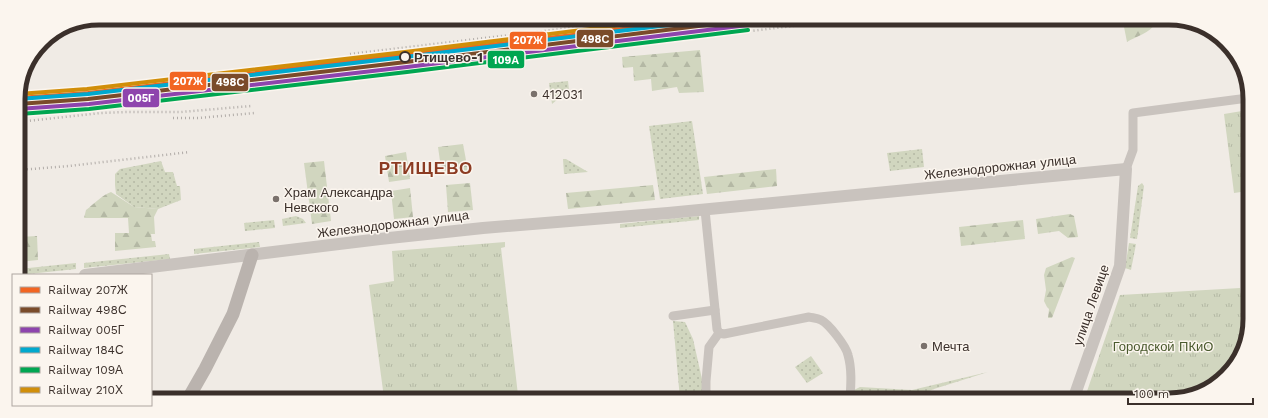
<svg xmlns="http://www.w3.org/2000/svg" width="1268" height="418" viewBox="0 0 1268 418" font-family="'Work Sans',sans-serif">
  <defs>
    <pattern id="grass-dots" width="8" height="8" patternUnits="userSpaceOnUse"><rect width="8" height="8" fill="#d1d6bf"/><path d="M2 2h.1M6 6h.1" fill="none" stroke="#b4b8a4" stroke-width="1.8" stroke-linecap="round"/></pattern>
    <pattern id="forest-firs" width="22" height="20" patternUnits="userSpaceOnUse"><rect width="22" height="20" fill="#d1d6bf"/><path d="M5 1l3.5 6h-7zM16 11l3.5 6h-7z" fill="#b4b8a4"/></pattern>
    <pattern id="park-tufts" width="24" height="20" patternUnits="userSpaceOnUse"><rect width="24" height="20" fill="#d1d6bf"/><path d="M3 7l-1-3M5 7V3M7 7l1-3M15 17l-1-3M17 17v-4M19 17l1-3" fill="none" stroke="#b4b8a4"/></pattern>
  </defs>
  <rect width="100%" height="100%" fill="#f0ebe5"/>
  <g fill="url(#grass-dots)">
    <path d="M 568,81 L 569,90 L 552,104 L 549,83 Z"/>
    <path d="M 692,121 L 703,194 L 660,199 L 649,126 Z"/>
    <path d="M 922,149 L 924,167 L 890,171 L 887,153 Z"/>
    <path d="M 563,159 L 566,159 L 588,172 L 564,174 Z"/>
    <path d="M 161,161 L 165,172 L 173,172 L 177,186 L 180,186 L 181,200 L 158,209 L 134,207 L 116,194 L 115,185 L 115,174 L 120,169 Z"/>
    <path d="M 1142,183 L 1144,186 L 1137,239 L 1130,238 L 1138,186 Z"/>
    <path d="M 296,216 L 303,219 L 306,223 L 283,226 L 282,219 Z"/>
    <path d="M 699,216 L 699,220 L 620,228 L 620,224 Z"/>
    <path d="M 274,220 L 275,228 L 245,231 L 244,223 Z"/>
    <path d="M 259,242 L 260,247 L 194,254 L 194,249 Z"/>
    <path d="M 1129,243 L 1136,244 L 1131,270 L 1125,268 Z"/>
    <path d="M 169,254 L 170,259 L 84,268 L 84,263 Z"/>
    <path d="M 76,263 L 76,269 L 19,275 L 19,269 Z"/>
    <path d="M 673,321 L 685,322 L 693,339 L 702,379 L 702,399 L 680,399 Z"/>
    <path d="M 811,356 L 823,373 L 807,383 L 795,367 Z"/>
    <path d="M 988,372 L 934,389 L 911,399 L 854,399 L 854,390 L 860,387 L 912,390 Z"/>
  </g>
  <g fill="url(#forest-firs)">
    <path d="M 1124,21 L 1136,22 L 1137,21 L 1153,21 L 1155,24 C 1151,32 1135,37 1127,42 L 1123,22 Z"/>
    <path d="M 700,50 L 704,92 L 679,93 L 677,87 L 652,91 L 651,79 L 634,81 L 633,67 L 623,68 L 622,57 Z"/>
    <path d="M 463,144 L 468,171 L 442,175 L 438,147 Z"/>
    <path d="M 406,152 L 410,179 L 389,182 L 385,156 Z"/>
    <path d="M 324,161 L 331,221 L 312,224 L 304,163 Z"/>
    <path d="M 776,169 L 777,186 L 707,194 L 704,177 Z"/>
    <path d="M 470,183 L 473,210 L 448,212 L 446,185 Z"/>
    <path d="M 653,185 L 655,200 L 568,209 L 566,193 Z"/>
    <path d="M 410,188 L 413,217 L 394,219 L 391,191 Z"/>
    <path d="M 111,192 L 134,207 L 158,209 L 154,217 L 155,234 L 151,234 L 152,241 L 155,241 L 156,247 L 115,251 L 115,233 L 129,233 L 128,218 L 84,218 L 86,210 C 94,204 102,195 111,192 Z"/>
    <path d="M 1070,214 L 1074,216 L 1078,237 L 1068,238 L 1059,231 L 1038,234 L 1036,219 Z"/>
    <path d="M 1023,220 L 1025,239 L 961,246 L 959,227 Z"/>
    <path d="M 37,236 L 38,260 L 19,262 L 19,237 Z"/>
    <path d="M 1072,257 L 1075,258 L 1052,318 L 1048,318 L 1049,309 L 1047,307 L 1044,301 L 1046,290 L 1044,275 L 1046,268 Z"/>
  </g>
  <g fill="url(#park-tufts)">
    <path d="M 1248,110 L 1248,191 L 1234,193 L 1224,114 Z"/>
    <path d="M 505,242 L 505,247 L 501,248 L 518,395 L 550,391 L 551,398 L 384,398 L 369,285 L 394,281 L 392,251 Z"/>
    <path d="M 1240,288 L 1245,331 L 1247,331 L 1247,340 L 1219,383 L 1174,400 L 1084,400 L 1120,295 Z"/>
  </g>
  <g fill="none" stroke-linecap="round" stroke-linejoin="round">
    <g stroke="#c9c3be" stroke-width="9">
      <path d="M 1126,169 L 1133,150 L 1133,113 L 1248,98"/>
      <path d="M 705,210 L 717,329 L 719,333"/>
      <path d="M 673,316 L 715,310"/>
      <path d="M 719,333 L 724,334 L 809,317 C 813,318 817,318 821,320 C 829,324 846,346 848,355 C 852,369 851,384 850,399"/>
      <path d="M 151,397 L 152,397"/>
      <path d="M 706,399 L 706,381 L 709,347 L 719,333"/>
    </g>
    <path stroke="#c9c3be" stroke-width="12" d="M 85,275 L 380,239 L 483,228 L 668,213 L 1126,169 L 1120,266 L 1073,400"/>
    <path stroke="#bab3ae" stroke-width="13" d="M 189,397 L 205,369 L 233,314 L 252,255"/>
    <g stroke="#b1aca8" stroke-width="2.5" stroke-dasharray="1 3" stroke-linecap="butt">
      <path d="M 404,19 L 452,23"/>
      <path d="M 558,21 L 591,19"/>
      <path d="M 350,54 L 645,19"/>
      <path d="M 18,111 L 147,102 L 844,20"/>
      <path d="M 173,118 L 198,118 L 255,113"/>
      <path d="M 18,122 L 101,113 L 126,112 L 181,112 L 251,106"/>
      <path d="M 19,170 L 69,166 L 190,152"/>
    </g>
    <g stroke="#fbf5ee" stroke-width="7">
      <path id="rail-1" d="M 18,98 L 88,93 L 698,20"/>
    </g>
    <g stroke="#fbf5ee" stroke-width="7">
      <path id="rail-2" d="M 18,104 L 88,99 L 406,62 L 747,20"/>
    </g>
    <g stroke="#fbf5ee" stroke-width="7">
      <path id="rail-3" d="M 18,109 L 89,104 L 407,67 L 748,25"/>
    </g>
    <g stroke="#fbf5ee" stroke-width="7">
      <path id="rail-4" d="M 18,99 L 88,94 L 405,57 L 710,20"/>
    </g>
    <g stroke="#fbf5ee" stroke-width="7">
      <path id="rail-5" d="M 19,114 L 89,109 L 407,72 L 748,30"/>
    </g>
    <g stroke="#fbf5ee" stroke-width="7">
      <path id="rail-6" d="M 18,94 L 87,89 L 405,52 L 670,19"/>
    </g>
    <use href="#rail-1" stroke="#f26522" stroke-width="4"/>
    <use href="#rail-2" stroke="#7a4b2a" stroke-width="4"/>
    <use href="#rail-3" stroke="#8e44ad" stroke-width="4"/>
    <use href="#rail-4" stroke="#00a9ce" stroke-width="4"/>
    <use href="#rail-5" stroke="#00a651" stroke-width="4"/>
    <use href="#rail-6" stroke="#d18e09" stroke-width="4"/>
  </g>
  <circle fill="#fbf5ee" stroke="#3b302b" stroke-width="2" cx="405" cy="57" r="5"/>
  <g fill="#7a716c" stroke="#fbf5ee" stroke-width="1.5">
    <circle cx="534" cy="94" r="4"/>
    <circle cx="276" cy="199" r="4"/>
    <circle cx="924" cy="346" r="4"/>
  </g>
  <g text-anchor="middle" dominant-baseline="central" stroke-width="3" stroke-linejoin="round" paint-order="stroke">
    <g font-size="13" font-weight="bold" fill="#3b302b" stroke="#fbf5ee" text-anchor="start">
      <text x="414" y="57">Ртищево-1</text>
    </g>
    <g font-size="13" fill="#3b302b" stroke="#fbf5ee" text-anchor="start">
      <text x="542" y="94">412031</text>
      <text x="284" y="192">Храм Александра<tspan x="284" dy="15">Невского</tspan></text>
      <text x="932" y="346">Мечта</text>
    </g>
    <g font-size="13" fill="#3b302b" stroke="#fbf5ee">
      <text transform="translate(1000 167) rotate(-6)">Железнодорожная улица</text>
      <text transform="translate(393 224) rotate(-7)">Железнодорожная улица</text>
      <text transform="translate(1091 305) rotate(-71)">улица Левице</text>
    </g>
    <g font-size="13" fill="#4a5a2e" stroke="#fbf5ee">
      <text x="1163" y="346">Городской ПКиО</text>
    </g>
    <g font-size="17" font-weight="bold" letter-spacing="1" fill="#8c3b22" stroke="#fbf5ee">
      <text x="426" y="168">РТИЩЕВО</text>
    </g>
  </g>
  <path d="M0 0H1268V418H0ZM99 25H1169A74 74 0 0 1 1243 99V319A74 74 0 0 1 1169 393H99A74 74 0 0 1 25 319V99A74 74 0 0 1 99 25Z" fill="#fbf5ee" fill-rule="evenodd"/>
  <path fill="none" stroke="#3b302b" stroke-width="5" d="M99 25H1169A74 74 0 0 1 1243 99V319A74 74 0 0 1 1169 393H99A74 74 0 0 1 25 319V99A74 74 0 0 1 99 25Z"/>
  <g stroke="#fbf5ee" stroke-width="1.5">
    <rect x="576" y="29" width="38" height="19" rx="4" fill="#7a4b2a"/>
    <rect x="509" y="31" width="38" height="19" rx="4" fill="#f26522"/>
    <rect x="487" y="50" width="38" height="19" rx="4" fill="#00a651"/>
    <rect x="169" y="71" width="38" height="20" rx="4" fill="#f26522"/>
    <rect x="211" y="73" width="38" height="19" rx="4" fill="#7a4b2a"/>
    <rect x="122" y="88" width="38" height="20" rx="4" fill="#8e44ad"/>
  </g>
  <g font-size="11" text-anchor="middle" font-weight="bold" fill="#fff">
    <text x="595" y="43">498С</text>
    <text x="528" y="44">207Ж</text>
    <text x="506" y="64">109А</text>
    <text x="188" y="85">207Ж</text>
    <text x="230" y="86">498С</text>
    <text x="141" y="102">005Г</text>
  </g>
  <rect x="12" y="274" width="140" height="132" fill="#fbf5ee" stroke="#aea6a0"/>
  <rect x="20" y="287" width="20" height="6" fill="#f26522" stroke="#aea6a0"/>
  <text x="48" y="294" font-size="12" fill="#3b302b">Railway 207Ж</text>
  <rect x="20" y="307" width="20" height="6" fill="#7a4b2a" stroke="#aea6a0"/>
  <text x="48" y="314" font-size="12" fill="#3b302b">Railway 498С</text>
  <rect x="20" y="327" width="20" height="6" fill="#8e44ad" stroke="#aea6a0"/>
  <text x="48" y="334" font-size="12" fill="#3b302b">Railway 005Г</text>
  <rect x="20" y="347" width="20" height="6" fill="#00a9ce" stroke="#aea6a0"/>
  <text x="48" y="354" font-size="12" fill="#3b302b">Railway 184С</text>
  <rect x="20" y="367" width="20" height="6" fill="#00a651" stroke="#aea6a0"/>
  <text x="48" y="374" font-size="12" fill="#3b302b">Railway 109А</text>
  <rect x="20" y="387" width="20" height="6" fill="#d18e09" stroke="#aea6a0"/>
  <text x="48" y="394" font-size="12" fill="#3b302b">Railway 210Х</text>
  <path d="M1128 398v6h125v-6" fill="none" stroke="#3b302b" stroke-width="2"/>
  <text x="1134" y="398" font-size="12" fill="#3b302b" stroke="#fbf5ee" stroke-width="3" paint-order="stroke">100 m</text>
</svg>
